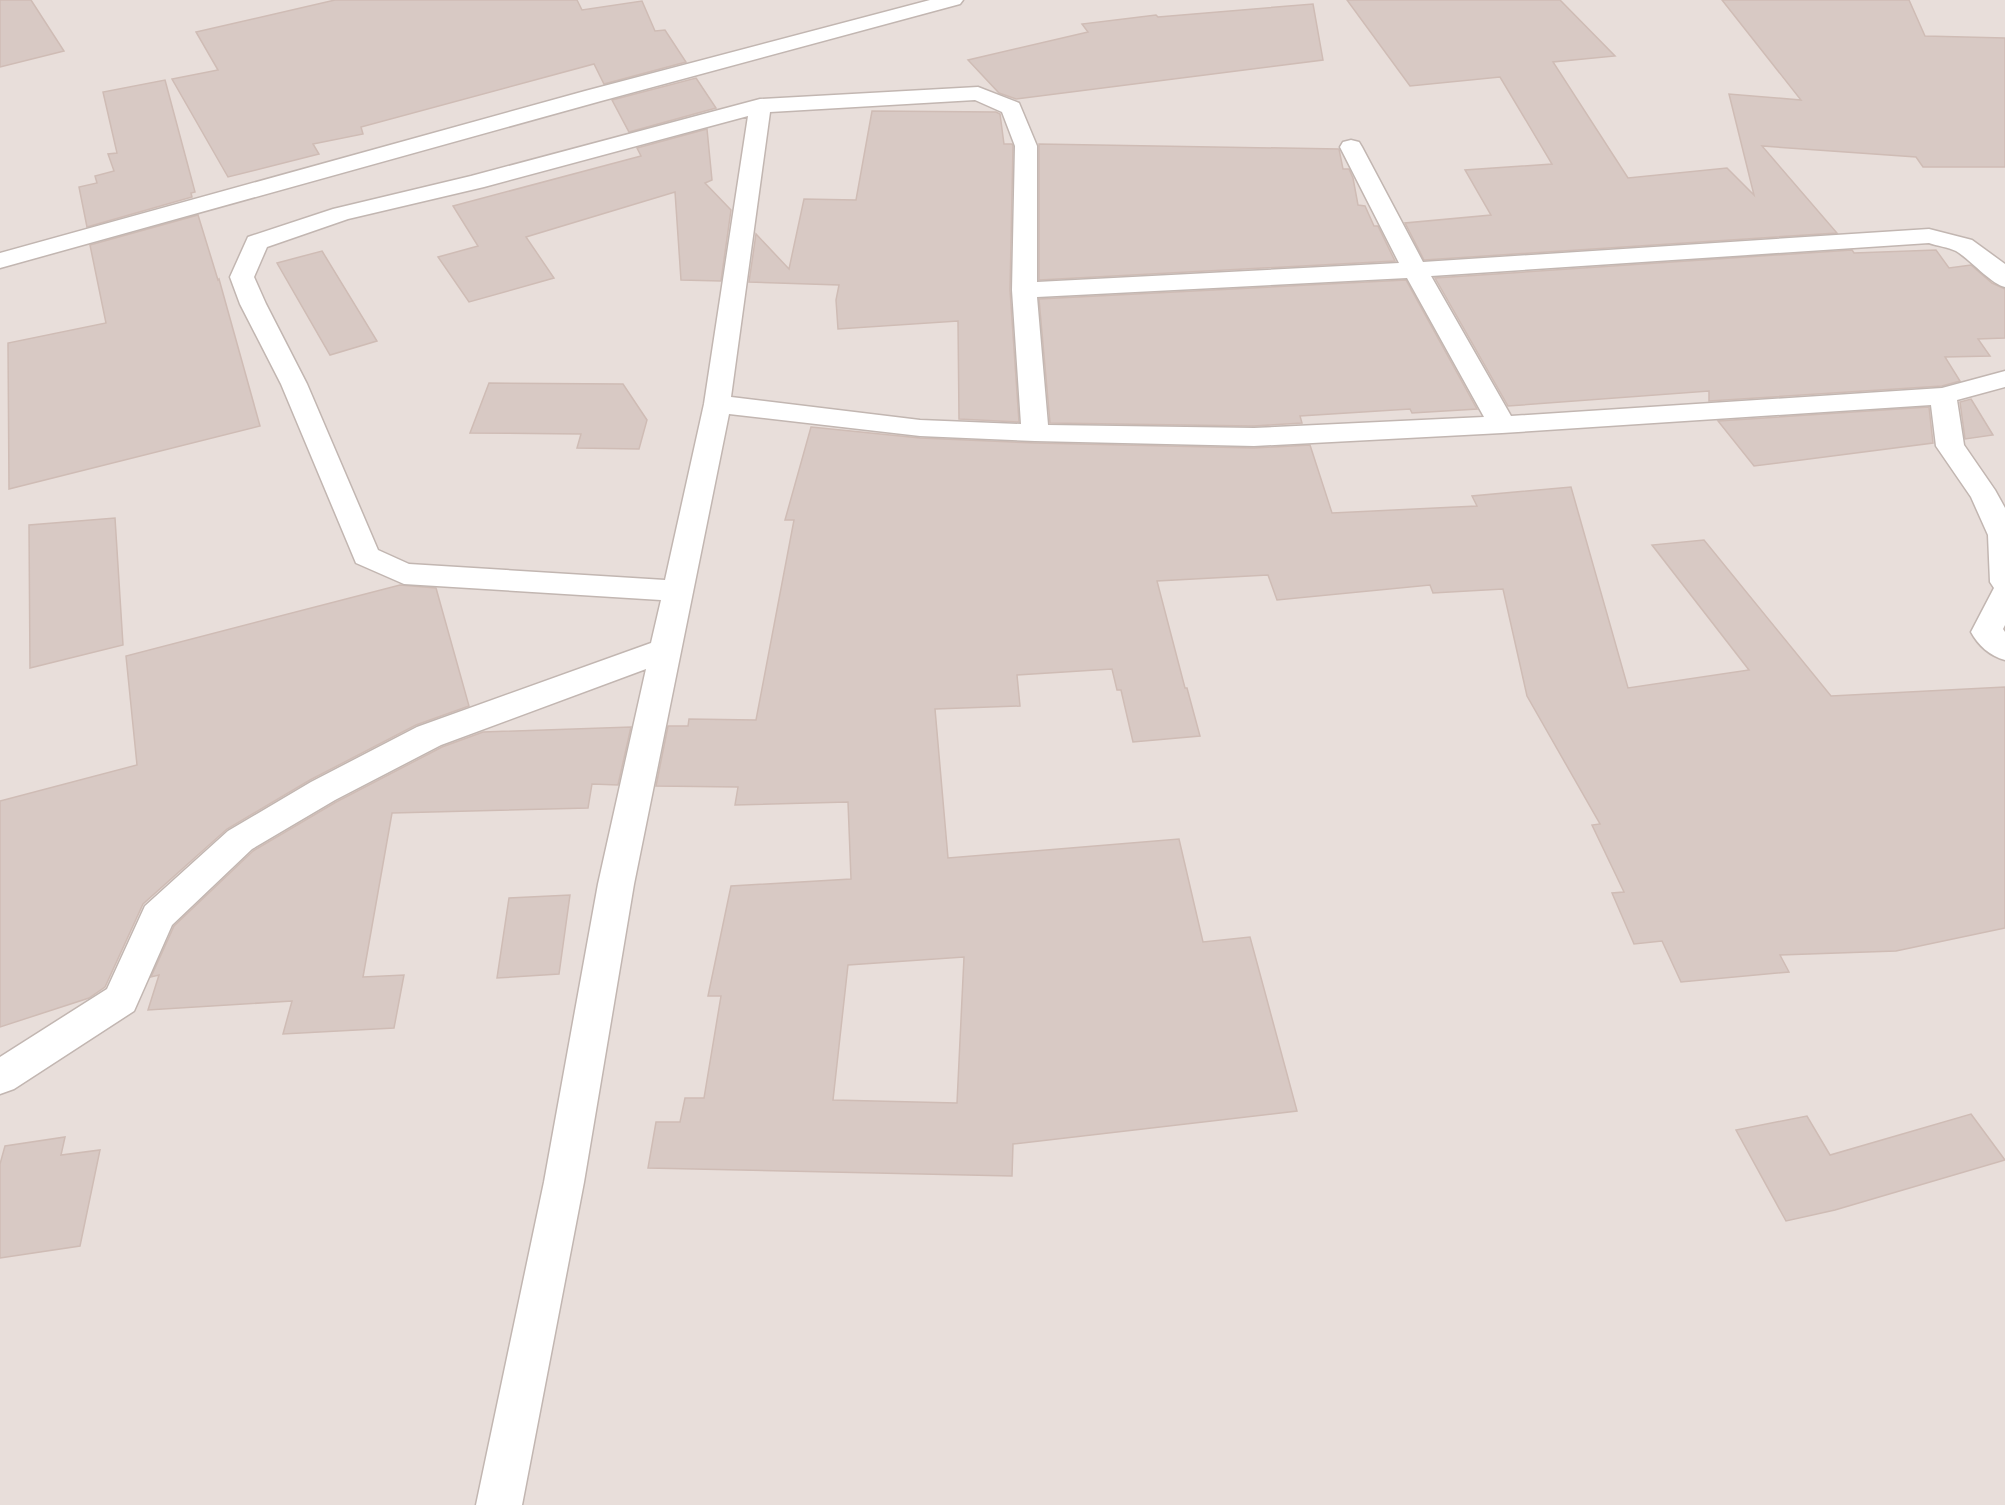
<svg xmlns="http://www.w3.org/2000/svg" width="2005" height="1505" viewBox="0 0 2005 1505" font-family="'Sofia Sans Condensed',sans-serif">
  <rect width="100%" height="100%" fill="#f4eeeb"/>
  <rect fill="#e8deda" x="0" y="0" width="2005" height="1505"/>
  <g fill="#d8c9c4" stroke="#cfbcb5" stroke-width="1.5" fill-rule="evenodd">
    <path d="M 0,0 L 31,0 L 64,51 L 0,67 Z"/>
    <path d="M 335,0 L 577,0 L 582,10 L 642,1 L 655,31 L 665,30 L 686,62 L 604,84 L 594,64 L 361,127 L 363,134 L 313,144 L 319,154 L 228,177 L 172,79 L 218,70 L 196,32 Z"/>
    <path d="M 1347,0 L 1560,0 L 1615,56 L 1553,62 L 1628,178 L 1727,168 L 1754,195 L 1729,94 L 1801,100 L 1722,0 L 1909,0 L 1925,36 L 2005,38 L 2005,167 L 1923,167 L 1916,157 L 1762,146 L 1837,233 L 1424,260 L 1405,223 L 1491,215 L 1465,170 L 1552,164 L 1500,77 L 1410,86 Z"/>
    <path d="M 1313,4 L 1323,60 L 1016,99 L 999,93 L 968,60 L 1088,32 L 1082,24 L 1156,15 L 1158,17 Z"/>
    <path d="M 696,78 L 716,108 L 629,132 L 612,100 Z"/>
    <path d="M 165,80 L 195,192 L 191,193 L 192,197 L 87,227 L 79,187 L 97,183 L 95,176 L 114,171 L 108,154 L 117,153 L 103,92 Z"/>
    <path d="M 872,111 L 996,112 L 1000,114 L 1004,144 L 1012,144 L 1013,146 L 1010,290 L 1019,422 L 959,419 L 958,321 L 838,329 L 836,300 L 839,285 L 749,282 L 756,234 L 789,269 L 804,199 L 856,200 Z"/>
    <path d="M 707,129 L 712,180 L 705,183 L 731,210 L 721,281 L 681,280 L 675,192 L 526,237 L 554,278 L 469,302 L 438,257 L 478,246 L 453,206 L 641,156 L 637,148 Z"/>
    <path d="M 1039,144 L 1339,149 L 1343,169 L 1349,169 L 1353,178 L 1358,205 L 1365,206 L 1374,226 L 1378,226 L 1395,261 L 1039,280 Z"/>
    <path d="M 198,215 L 218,280 L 219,279 L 260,426 L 9,489 L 8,343 L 106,323 L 90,245 Z"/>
    <path d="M 1852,250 L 1854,253 L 1936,250 L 1949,268 L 1971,265 L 1992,283 L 2005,289 L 2005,338 L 1978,339 L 1990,356 L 1945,357 L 1960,381 L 1942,386 L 1709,401 L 1709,391 L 1508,406 L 1435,278 Z"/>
    <path d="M 322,251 L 377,341 L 330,355 L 277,263 Z"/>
    <path d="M 1406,280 L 1477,409 L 1412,413 L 1410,409 L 1300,416 L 1302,423 L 1254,426 L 1050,423 L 1039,299 Z"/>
    <path d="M 489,383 L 623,384 L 647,420 L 639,449 L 577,448 L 581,434 L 470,433 Z"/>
    <path d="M 1971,399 L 1993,435 L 1965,439 L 1960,402 Z"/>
    <path d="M 1929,407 L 1933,443 L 1754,466 L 1718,421 Z"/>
    <path d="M 811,427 L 920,438 L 1035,443 L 1254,448 L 1310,445 L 1332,513 L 1477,506 L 1472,496 L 1571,487 L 1628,688 L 1749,670 L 1652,545 L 1704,540 L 1831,696 L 2005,687 L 2005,928 L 1896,951 L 1780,955 L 1789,972 L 1681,982 L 1662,941 L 1634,944 L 1612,893 L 1624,892 L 1592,825 L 1600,824 L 1527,696 L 1503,589 L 1433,593 L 1430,585 L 1277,600 L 1268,575 L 1157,581 L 1185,688 L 1187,688 L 1200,736 L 1133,742 L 1121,690 L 1117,690 L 1112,669 L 1017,675 L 1020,706 L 935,709 L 948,858 L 1179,839 L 1203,942 L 1250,937 L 1297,1111 L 1013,1144 L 1012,1176 L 648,1168 L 656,1122 L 680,1122 L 685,1098 L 704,1098 L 721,996 L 708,996 L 731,886 L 851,879 L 848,802 L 735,805 L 738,787 L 656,786 L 668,726 L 688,726 L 689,719 L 756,720 L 794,520 L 785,520 ZM 964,957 L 957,1103 L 833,1100 L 848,965 Z"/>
    <path d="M 115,518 L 123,645 L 30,668 L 29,525 Z"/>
    <path d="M 400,585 L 436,588 L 469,706 L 416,725 L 310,780 L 227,829 L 143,904 L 105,987 L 89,998 L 0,1027 L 0,801 L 137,765 L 126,656 Z"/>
    <path d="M 631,727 L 618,785 L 592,784 L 588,808 L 392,813 L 363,977 L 404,975 L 394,1028 L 283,1034 L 292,1001 L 148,1010 L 159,975 L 151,977 L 174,926 L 253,851 L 336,802 L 442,747 L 483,732 Z"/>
    <path d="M 570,895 L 559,974 L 497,978 L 509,898 Z"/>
    <path d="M 1971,1114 L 2005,1160 L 1835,1210 L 1786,1221 L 1736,1130 L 1807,1116 L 1830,1155 Z"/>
    <path d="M 65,1137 L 61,1155 L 100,1150 L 80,1246 L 0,1258 L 0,1164 L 5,1146 Z"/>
  </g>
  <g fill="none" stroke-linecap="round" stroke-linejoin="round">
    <g stroke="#c2b6b1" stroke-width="3">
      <g id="street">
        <path d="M 930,0 L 963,0 L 960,4 L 601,101 L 0,268 L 0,253 L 585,91 Z"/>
        <path d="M 978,87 L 1019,103 L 1037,146 L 1037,282 L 1399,263 L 1340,147 L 1343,142 L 1351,140 L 1359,142 L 1362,147 L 1423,262 L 1929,229 L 1972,240 L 2005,264 L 2005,287 C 1991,284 1971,260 1956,251 C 1948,247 1937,246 1929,243 L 1431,276 L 1511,416 L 1942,388 L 2005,371 L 2005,387 L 1957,400 L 1964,445 L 1995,490 L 2005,508 L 2005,625 L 2003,629 L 2005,632 L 2005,660 C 1990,656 1978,645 1971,632 L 1994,588 L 1990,582 L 1988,535 L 1971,497 L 1936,446 L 1931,405 L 1502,433 L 1254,446 L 1035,441 L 920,436 L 729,414 L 634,884 L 584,1182 L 522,1505 L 476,1505 L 544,1182 L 598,884 L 646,669 L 441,745 L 335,800 L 252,849 L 172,925 L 134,1011 L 14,1089 L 0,1094 L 0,1057 L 107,989 L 145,906 L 228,831 L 311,782 L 417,727 L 651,643 L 661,600 L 404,584 L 356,563 L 281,384 L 240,304 L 230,277 L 248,237 L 333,209 L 471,176 L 760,99 ZM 975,100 L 1002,112 L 1015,146 L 1012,290 L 1021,424 L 920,420 L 731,397 L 770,112 ZM 748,116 L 704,404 L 665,580 L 409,564 L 378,550 L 307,384 L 266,304 L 254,277 L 267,247 L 348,219 L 484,187 ZM 1407,278 L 1484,417 L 1254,428 L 1048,425 L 1037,297 Z"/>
      </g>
    </g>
    <use href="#street" fill="#fff" fill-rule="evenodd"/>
  </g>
</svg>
